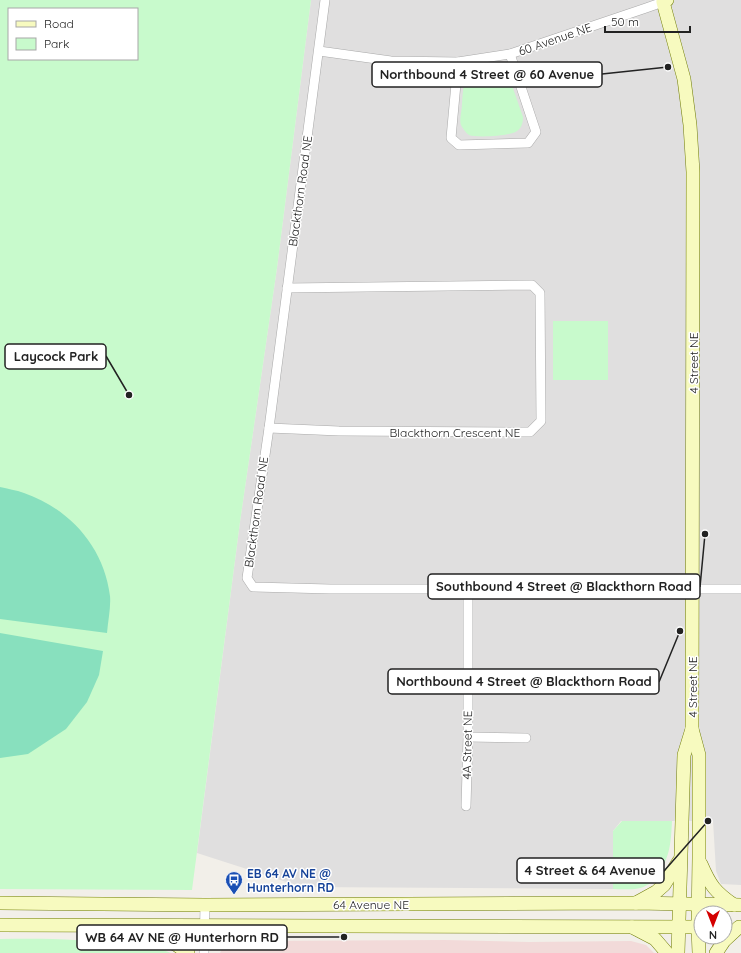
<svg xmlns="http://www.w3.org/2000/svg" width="741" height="953" viewBox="0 0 741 953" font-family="Quicksand,sans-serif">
  <rect width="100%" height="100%" fill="#f2efe9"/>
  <path fill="#e0dfdf" d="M 311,0 L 741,0 L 741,885 L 721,884 L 716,871 L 713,821 L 621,821 L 613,831 L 613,889 L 302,887 L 197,853 L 240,522 L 277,268 Z"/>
  <path fill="#f2dad9" d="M 445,940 L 529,942 L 631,941 L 646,945 L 654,953 L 220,953 L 223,947 L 229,943 L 239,941 Z"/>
  <g fill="#c8facc" fill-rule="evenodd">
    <path d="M 0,0 L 311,0 L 277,268 L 240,522 L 192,890 L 0,889 ZM 9,9 L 137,9 L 137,59 L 9,59 Z"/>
    <path d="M 496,66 L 505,71 L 509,77 L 523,117 C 523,122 522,128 517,131 C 511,136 477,138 469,135 C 466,133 463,129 461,125 C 459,120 462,110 462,104 C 463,90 463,81 472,69 Z"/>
    <rect x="553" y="321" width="55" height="59"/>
    <path d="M 622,821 L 672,821 C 671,842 670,860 656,876 C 654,879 651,884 647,885 C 638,891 624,889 613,889 L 613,831 Z"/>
    <path d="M 0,939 C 43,938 86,939 129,945 C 143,946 158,947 171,953 L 0,953 Z"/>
  </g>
  <g fill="#88e0be">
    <path d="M 0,487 C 8,489 16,490 24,493 C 70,509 104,547 110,596 C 111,607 108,621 107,633 L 0,619 Z"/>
    <path d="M 0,633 L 103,651 L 99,675 L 87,702 L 66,729 L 28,754 L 0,758 Z"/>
  </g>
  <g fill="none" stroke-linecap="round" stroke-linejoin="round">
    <g stroke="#a9a9a9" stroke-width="10">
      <g id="street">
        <path d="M 325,0 L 269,428 L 247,578 L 253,587 L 330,589 L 741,589"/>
        <path d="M 319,51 L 391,61 L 458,62 L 510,54 L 646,8 L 663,2 L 662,0"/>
        <path d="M 458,62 L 451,138 L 459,145 L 528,143 L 536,132 L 510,54"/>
        <path d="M 269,428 L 339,431 L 530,432 L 541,421 L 540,293 L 532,285 L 287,288"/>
        <path d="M 468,737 L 526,738"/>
        <path d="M 466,806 L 468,737 L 468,589"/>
        <path d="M 204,953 L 205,905"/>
      </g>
    </g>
    <g stroke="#707d05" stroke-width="14">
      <g id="secondary">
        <path d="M 667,0 L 663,2 L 684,79 L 690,125 L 693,172 L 692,729 L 699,755 L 699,858 L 698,927 L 699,953"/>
        <path d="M 701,864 C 710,885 715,892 734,905"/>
        <path d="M 0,903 L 205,905 L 636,903 L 741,905"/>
        <path d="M 636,903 L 656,892 L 664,885 L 679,861"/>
        <path d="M 0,925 L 701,927"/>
        <path d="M 632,927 L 655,939 L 667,953"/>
        <path d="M 130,930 L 175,944 L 188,953"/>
        <path d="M 678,953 L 684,755 L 692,729"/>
        <path d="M 716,953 L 724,941 L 739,927"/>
      </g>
    </g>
    <use href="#street" stroke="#fff" stroke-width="9"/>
    <use href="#secondary" stroke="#f7fabf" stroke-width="13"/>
  </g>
  <defs>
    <g id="bus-pin" transform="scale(0.9)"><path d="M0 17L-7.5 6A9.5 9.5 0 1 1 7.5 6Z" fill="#1a4fb4" stroke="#fff"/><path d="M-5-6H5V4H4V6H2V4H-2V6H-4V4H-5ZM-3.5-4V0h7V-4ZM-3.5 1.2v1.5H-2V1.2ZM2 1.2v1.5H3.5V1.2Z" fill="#fff"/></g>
  </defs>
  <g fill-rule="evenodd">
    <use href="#bus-pin" x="234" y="880"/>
  </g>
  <g text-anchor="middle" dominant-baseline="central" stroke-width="3" stroke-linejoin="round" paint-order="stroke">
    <g font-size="12" fill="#222" stroke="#fff">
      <text transform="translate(555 39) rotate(-19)">60 Avenue NE</text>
      <text transform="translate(300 191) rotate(-82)">Blackthorn Road NE</text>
      <text transform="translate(693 363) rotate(-90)">4 Street NE</text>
      <text x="455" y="432">Blackthorn Crescent NE</text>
      <text transform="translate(256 512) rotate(-82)">Blackthorn Road NE</text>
      <text transform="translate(692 687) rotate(-90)">4 Street NE</text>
      <text transform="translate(467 745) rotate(-89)">4A Street NE</text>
      <text x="371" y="904">64 Avenue NE</text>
    </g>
    <g font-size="12" font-weight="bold" fill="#164399" stroke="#fff" text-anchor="start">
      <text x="247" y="873">EB 64 AV NE @<tspan x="247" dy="14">Hunterhorn RD</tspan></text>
    </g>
  </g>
  <path fill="none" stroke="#222" stroke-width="1.5" d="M668 67L602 74M129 395L106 356M705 534L700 587M680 631L659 682M708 821L664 871M344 937L287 937"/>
  <g fill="#222" stroke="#fff" stroke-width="1.5">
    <circle cx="668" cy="67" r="4"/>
    <circle cx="129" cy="395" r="4"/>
    <circle cx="705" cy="534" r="4"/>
    <circle cx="680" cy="631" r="4"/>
    <circle cx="708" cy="821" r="4"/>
    <circle cx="344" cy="937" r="4"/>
  </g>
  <g fill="#fff" stroke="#222" stroke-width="1.5">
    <rect x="372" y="62" width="230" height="25" rx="4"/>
    <rect x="5" y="344" width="101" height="25" rx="4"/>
    <rect x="428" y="574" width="272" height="25" rx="4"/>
    <rect x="388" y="669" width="271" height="25" rx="4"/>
    <rect x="517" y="858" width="147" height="25" rx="4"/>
    <rect x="77" y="925" width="210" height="25" rx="4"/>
  </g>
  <g font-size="13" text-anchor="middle" font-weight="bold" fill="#222">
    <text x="487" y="79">Northbound 4 Street @ 60 Avenue</text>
    <text x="56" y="361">Laycock Park</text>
    <text x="564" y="591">Southbound 4 Street @ Blackthorn Road</text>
    <text x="524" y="686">Northbound 4 Street @ Blackthorn Road</text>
    <text x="590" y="875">4 Street &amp; 64 Avenue</text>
    <text x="182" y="942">WB 64 AV NE @ Hunterhorn RD</text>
  </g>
  <rect x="8" y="8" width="130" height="52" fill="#ffffff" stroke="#a7a7a7"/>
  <rect x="16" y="21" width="20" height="6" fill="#f7fabf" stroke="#a7a7a7"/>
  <text x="44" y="28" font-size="12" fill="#222222">Road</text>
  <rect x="16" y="38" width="20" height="12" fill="#c8facc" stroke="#a7a7a7"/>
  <text x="44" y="48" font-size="12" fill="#222222">Park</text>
  <g transform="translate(713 925) rotate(180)"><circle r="19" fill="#ffffff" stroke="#a7a7a7"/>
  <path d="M0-3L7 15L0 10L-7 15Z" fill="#d40000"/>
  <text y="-6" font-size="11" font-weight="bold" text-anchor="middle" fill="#222222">N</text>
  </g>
  <path d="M605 26v6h85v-6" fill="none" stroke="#222222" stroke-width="2"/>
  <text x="611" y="26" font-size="12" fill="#222222" stroke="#ffffff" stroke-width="3" paint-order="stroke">50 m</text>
</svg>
